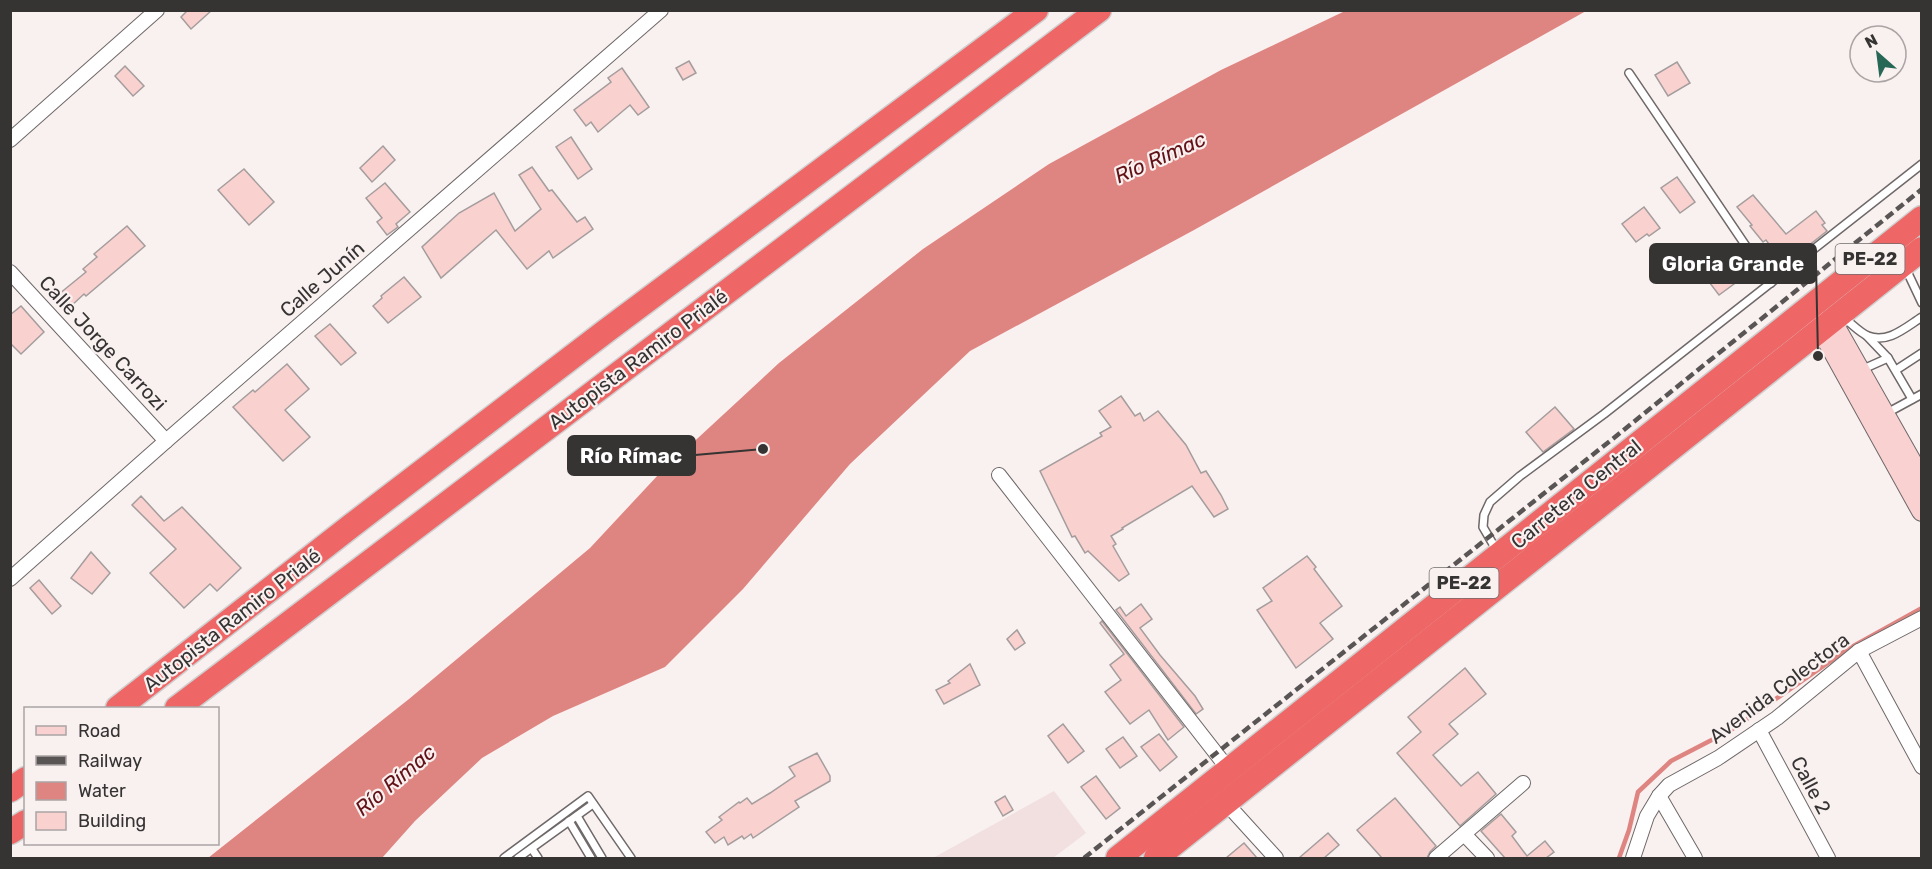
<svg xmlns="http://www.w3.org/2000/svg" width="1932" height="869" viewBox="0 0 1932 869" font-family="Rubik,sans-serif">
  <rect width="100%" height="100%" fill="#f9f0f0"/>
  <path fill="#f1e0df" d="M 1054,791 L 1086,833 L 1053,858 L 933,858 Z"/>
  <path fill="#de8581" d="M 1345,11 L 1586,11 L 1194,230 L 970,351 L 850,464 L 743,589 L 665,667 L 553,716 L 482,758 L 415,821 L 382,858 L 208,858 L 409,699 L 590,548 L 659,474 L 779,363 L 923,249 L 1049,164 L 1221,70 Z"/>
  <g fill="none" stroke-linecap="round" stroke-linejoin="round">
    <path stroke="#de8581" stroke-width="4.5" d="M 1619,858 L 1629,830 L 1638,792 L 1671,761 L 1731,730 L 1848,649 L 1922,608"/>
  </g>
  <g fill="#f9d2d0" stroke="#a59d9d" stroke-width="1.5">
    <path d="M 188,10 L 212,10 L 191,29 L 181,17 Z"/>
    <path d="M 689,61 L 696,73 L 683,80 L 676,68 Z"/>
    <path d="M 1677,62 L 1690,83 L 1668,96 L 1655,75 Z"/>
    <path d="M 125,66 L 144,86 L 133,96 L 115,76 Z"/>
    <path d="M 622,68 L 649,107 L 638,115 L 630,105 L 598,132 L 591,122 L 586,126 L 574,110 L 611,82 L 608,78 Z"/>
    <path d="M 571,137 L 592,169 L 578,179 L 556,147 Z"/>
    <path d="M 383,146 L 395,160 L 372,182 L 360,168 Z"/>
    <path d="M 532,167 L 549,191 L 552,190 L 577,222 L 585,217 L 593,229 L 553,258 L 549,251 L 527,269 L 496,230 L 441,278 L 422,247 L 459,213 L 494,193 L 515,231 L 541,209 L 519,175 Z"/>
    <path d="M 244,169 L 274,202 L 249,225 L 218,190 Z"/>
    <path d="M 1677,177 L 1695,202 L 1680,213 L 1661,188 Z"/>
    <path d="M 385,183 L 410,212 L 396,224 L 398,227 L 387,235 L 377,222 L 382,218 L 366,198 Z"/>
    <path d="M 1753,195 L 1786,234 L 1816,211 L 1825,223 L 1822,225 L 1827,231 L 1784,265 L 1766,240 L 1763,242 L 1750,226 L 1752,225 L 1737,207 Z"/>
    <path d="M 1644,207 L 1660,228 L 1649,236 L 1647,234 L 1636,242 L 1622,224 Z"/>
    <path d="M 127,226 L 145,246 L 86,296 L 84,294 L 70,307 L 59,294 L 86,272 L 83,269 L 97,257 L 94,254 Z"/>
    <path d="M 1728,247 L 1748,269 L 1749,273 L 1719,295 L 1706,278 L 1722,266 L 1715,259 Z"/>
    <path d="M 404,277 L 421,297 L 388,323 L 373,306 L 382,298 L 381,296 Z"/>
    <path d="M 21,306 L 44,332 L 21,354 L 10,343 L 10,315 Z"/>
    <path d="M 330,324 L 356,353 L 341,365 L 315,336 Z"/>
    <path d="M 287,364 L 309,389 L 285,410 L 310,437 L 283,461 L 233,407 L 253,390 L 255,392 Z"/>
    <path d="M 1121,396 L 1135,416 L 1140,413 L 1144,421 L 1158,411 L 1186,445 L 1201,473 L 1206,471 L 1221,495 L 1228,509 L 1214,517 L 1192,486 L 1122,528 L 1123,529 L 1111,536 L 1116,544 L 1113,546 L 1129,574 L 1119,581 L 1088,551 L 1085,553 L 1075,536 L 1072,537 L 1040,471 L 1102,436 L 1100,433 L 1111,427 L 1099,411 Z"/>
    <path d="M 1555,407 L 1574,429 L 1543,452 L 1526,432 Z"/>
    <path d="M 141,496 L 164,521 L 182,507 L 241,568 L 217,591 L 210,584 L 184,608 L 150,573 L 176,549 L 132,505 Z"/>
    <path d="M 91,552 L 110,573 L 92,594 L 71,578 Z"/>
    <path d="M 1307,556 L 1316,567 L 1314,569 L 1342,606 L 1320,623 L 1333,639 L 1296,668 L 1257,610 L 1272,601 L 1263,588 Z"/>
    <path d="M 39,580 L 61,606 L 52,614 L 30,588 Z"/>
    <path d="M 1141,604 L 1152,619 L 1140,628 L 1160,655 L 1195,696 L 1203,709 L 1196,714 L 1116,610 L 1120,607 L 1126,616 Z"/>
    <path d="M 1102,621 L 1184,727 L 1168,740 L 1149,710 L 1130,724 L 1105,692 L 1121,680 L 1110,665 L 1124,654 L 1100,623 Z"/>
    <path d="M 1017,630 L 1025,643 L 1015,650 L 1007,639 Z"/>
    <path d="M 970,664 L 980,685 L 944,704 L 936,690 L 950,683 L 948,681 Z"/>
    <path d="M 1465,668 L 1486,694 L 1449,724 L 1458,734 L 1433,755 L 1461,786 L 1478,772 L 1496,794 L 1460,826 L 1397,753 L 1421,732 L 1408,717 Z"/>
    <path d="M 1063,724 L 1084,751 L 1068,763 L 1048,736 Z"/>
    <path d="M 1159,734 L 1177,757 L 1160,771 L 1141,747 Z"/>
    <path d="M 1123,737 L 1137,756 L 1120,768 L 1106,749 Z"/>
    <path d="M 817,753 L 830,776 L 830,781 L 795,801 L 799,807 L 753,838 L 751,834 L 744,839 L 742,836 L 728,845 L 724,837 L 715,843 L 706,832 L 722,820 L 719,817 L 739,802 L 740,803 L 747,798 L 752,804 L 770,793 L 795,776 L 789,767 Z"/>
    <path d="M 1096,776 L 1120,808 L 1106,819 L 1081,787 Z"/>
    <path d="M 1005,796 L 1013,810 L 1003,816 L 995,802 Z"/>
    <path d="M 1395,798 L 1436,846 L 1430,852 L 1427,858 L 1382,858 L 1357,830 Z"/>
    <path d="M 1501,814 L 1516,832 L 1512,836 L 1527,856 L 1545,841 L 1554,852 L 1546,858 L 1505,858 L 1481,831 Z"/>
    <path d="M 1328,833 L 1339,845 L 1324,858 L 1299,858 Z"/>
    <path d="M 1244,843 L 1257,858 L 1226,858 Z"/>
  </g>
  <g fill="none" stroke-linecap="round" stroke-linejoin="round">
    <g stroke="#6f6868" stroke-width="10">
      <g id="lane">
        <path d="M 1629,73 L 1771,283"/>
        <path d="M 1905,267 L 1922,303"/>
        <path d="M 1844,318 C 1851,323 1860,333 1868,336 C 1888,344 1906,327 1922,317"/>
        <path d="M 1867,336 L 1888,358 L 1912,399"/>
        <path d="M 1861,370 L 1888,358"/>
        <path d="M 1896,370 L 1922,353"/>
        <path d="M 1887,413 L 1922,394"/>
        <path d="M 1497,551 L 1483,527 L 1484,515 L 1490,502 L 1520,476 L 1604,414 L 1922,164"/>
        <path d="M 577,816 L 602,858"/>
        <path d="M 569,821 L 591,858"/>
        <path d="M 532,849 L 538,858"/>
        <path d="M 504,858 L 588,796 L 631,858"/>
        <path d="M 518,858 L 593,804"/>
      </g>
    </g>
    <g stroke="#6f6868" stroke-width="16">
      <g id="street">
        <path d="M 10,140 L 157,10"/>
        <path d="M 10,272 L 166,441"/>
        <path d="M 999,475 L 1229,770"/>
        <path d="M 10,579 L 166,441 L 661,10"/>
        <path d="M 1859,651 L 1922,767"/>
        <path d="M 1759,730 L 1828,858"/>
        <path d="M 1659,796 L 1695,858"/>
        <path d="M 1226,803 L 1276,858"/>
        <path d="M 1464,834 L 1487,858"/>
        <path d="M 1436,858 L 1523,783"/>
        <path d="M 1633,858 L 1647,816 L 1659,796 L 1669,785 L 1718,758 L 1777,718 L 1859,651 L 1922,618"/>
      </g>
    </g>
    <g stroke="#6f6868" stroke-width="22">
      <g id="secondary">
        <path d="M 1814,316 L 1922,511"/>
        <path d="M 1833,324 L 1922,481"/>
      </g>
    </g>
    <g stroke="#cfcece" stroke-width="27">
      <g id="highway">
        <path d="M 118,708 L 351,526 L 606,331 L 1036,10"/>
        <path d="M 177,708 L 1099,10"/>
        <path d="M 10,790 L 26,779"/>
        <path d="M 10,832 L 26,822"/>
        <path d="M 1118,858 L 1922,218"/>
        <path d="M 1156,858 L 1922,249"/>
      </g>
    </g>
    <use href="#lane" stroke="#fff" stroke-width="7"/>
    <use href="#street" stroke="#fff" stroke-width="14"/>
    <use href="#secondary" stroke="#fad1d1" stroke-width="20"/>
    <use href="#highway" stroke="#ee6665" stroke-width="24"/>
    <path stroke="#595555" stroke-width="4.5" stroke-dasharray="9 4.5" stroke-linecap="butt" d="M 1084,858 L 1610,441 L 1922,189"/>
  </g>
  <g text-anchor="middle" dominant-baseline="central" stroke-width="4.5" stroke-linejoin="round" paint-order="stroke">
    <g fill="#f9f0f0" stroke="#706c6c" stroke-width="1.5">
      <rect x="1835.5" y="244" width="69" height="30" rx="4.5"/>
      <rect x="1429.5" y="568" width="69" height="30" rx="4.5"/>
    </g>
    <g font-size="18" font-weight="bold" fill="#363333">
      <text x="1870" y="259">PE-22</text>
      <text x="1464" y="583">PE-22</text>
    </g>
    <g font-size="20" fill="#363333" stroke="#f9f0f0">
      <text transform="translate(322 279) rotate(-41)">Calle Junín</text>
      <text transform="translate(103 343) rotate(47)">Calle Jorge Carrozi</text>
      <text transform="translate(638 359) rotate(-37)">Autopista Ramiro Prialé</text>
      <text transform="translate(1576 494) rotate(-39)">Carretera Central</text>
      <text transform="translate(232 620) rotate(-38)">Autopista Ramiro Prialé</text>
      <text transform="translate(1779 688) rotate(-37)">Avenida Colectora</text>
      <text transform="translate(1811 785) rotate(62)">Calle 2</text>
    </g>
    <g font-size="21" font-style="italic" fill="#621217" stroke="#f9f0f0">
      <text transform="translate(1160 157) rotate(-24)">Río Rímac</text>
      <text transform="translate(395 780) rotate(-40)">Río Rímac</text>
    </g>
  </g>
  <path fill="none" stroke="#363333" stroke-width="2" d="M1818 356L1816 264M763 449L695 455"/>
  <g fill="#363333" stroke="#f9f0f0" stroke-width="2">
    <circle cx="1818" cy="356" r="6"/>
    <circle cx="763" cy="449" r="6"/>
  </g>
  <g fill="#363333" stroke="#363333" stroke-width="2">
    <rect x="1650" y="244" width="166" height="39" rx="6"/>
    <rect x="568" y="436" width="127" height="39" rx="6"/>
  </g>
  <g font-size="21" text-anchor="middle" font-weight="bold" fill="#fff">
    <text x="1733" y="271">Gloria Grande</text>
    <text x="631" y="463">Río Rímac</text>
  </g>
  <rect width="1932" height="869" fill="none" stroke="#363333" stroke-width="24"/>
  <rect x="24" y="707" width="195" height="138" fill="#f9f0f0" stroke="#aba4a4" stroke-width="1.5"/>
  <rect x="36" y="726" width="30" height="9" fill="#fad1d1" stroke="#aba4a4" stroke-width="1.5"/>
  <text x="78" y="737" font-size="18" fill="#363333">Road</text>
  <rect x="36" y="756" width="30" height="9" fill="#595555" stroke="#aba4a4" stroke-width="1.5"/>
  <text x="78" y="767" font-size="18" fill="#363333">Railway</text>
  <rect x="36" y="782" width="30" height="18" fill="#de8581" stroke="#aba4a4" stroke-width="1.5"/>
  <text x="78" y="797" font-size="18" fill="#363333">Water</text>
  <rect x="36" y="812" width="30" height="18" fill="#f9d2d0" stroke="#aba4a4" stroke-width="1.5"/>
  <text x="78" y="827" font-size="18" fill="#363333">Building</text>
  <g transform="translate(1878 54) rotate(332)"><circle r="28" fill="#f9f0f0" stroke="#aba4a4" stroke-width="1.5"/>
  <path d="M0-4.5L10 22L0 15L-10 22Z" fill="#266756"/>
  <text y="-9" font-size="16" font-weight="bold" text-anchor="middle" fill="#363333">N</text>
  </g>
</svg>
